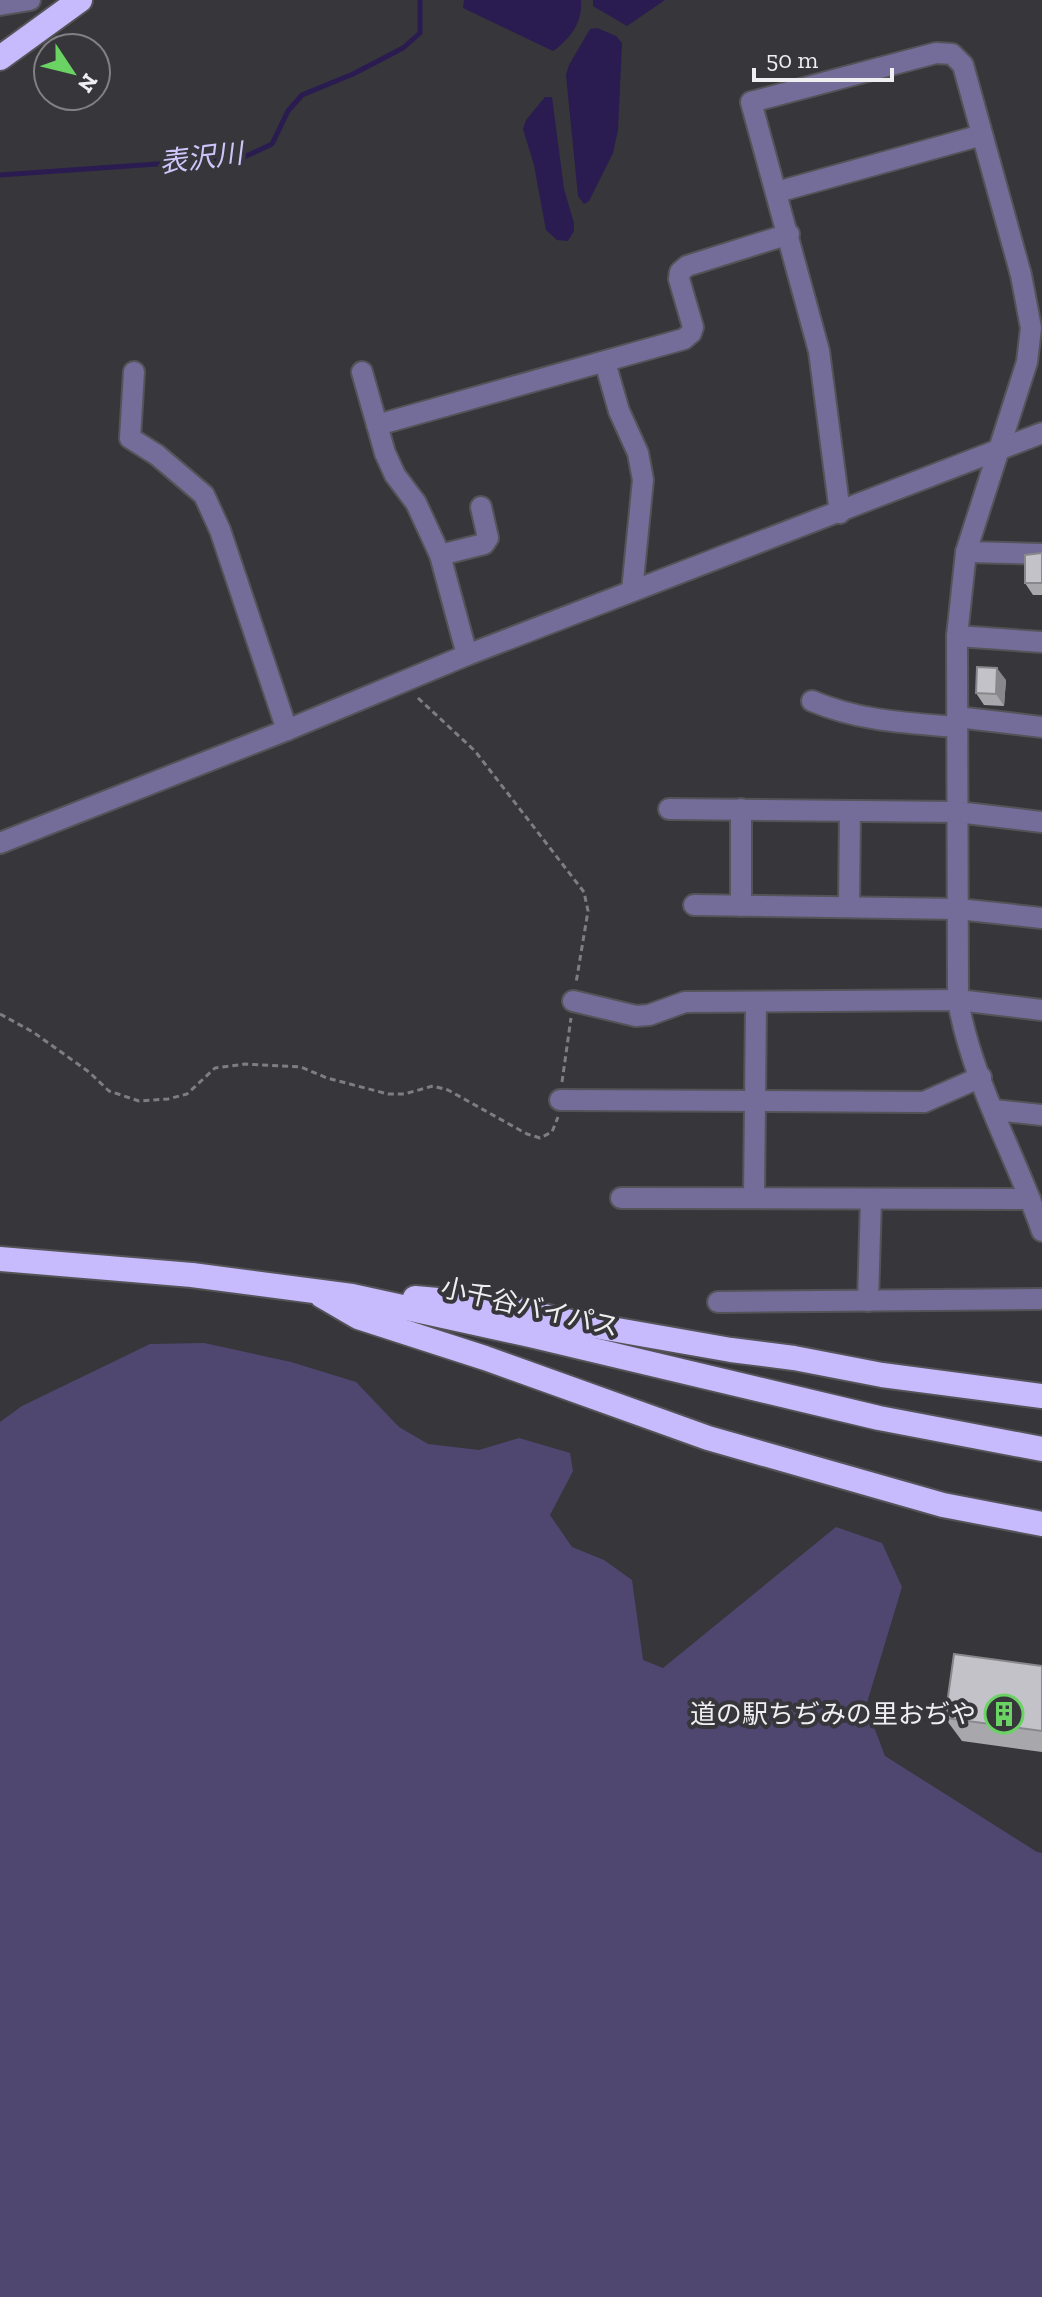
<svg xmlns="http://www.w3.org/2000/svg" width="1042" height="2297" viewBox="0 0 1042 2297" font-family="'Zilla Slab','Noto Sans JP',serif">
  <rect width="100%" height="100%" fill="#37363b"/>
  <path fill="#504771" d="M 204,1343 L 291,1362 L 356,1382 L 399,1427 L 428,1444 L 479,1450 L 519,1438 L 570,1453 L 573,1471 L 550,1515 L 572,1547 L 604,1560 L 632,1580 L 643,1660 L 663,1668 L 836,1527 L 882,1543 L 902,1587 L 866,1706 L 885,1756 L 1037,1852 L 1042,1853 L 1042,2297 L 0,2297 L 0,1422 L 22,1406 L 150,1344 Z"/>
  <g fill="#2a1b50">
    <path d="M 464,0 L 581,0 C 583,22 570,39 553,51 L 463,8 Z"/>
    <path d="M 593,0 L 665,0 L 627,26 L 593,6 Z"/>
    <path d="M 597,28 L 616,36 L 622,43 L 618,130 L 613,153 L 589,201 L 584,204 L 578,196 L 566,75 L 569,65 L 590,29 Z"/>
    <path d="M 545,97 L 552,97 L 564,189 L 574,223 L 574,231 L 568,241 L 557,240 L 546,230 L 534,165 L 523,129 L 526,120 Z"/>
  </g>
  <g fill="none" stroke-linecap="round" stroke-linejoin="round">
    <path stroke="#2a1b50" stroke-width="5" d="M 0,175 L 242,158 L 272,144 L 288,111 L 302,95 L 353,74 L 403,48 L 420,33 L 420,0"/>
    <g stroke="#545358" stroke-width="24">
      <g id="minor">
        <path d="M 0,5 L 30,0"/>
        <path d="M 777,192 L 982,135"/>
        <path d="M 605,362 L 619,411 L 638,453 L 643,480 L 632,591"/>
        <path d="M 134,372 L 130,438 L 157,455 L 204,495 L 220,530 L 287,730"/>
        <path d="M 362,372 L 385,453 L 395,475 L 416,503 L 440,555 L 467,655"/>
        <path d="M 377,425 L 684,339 L 691,333 L 693,327 L 679,279 L 680,272 L 687,266 L 789,234"/>
        <path d="M 840,513 L 819,351 L 751,102 L 936,53 L 952,54 L 963,65 L 1021,275 L 1031,328 L 1027,362 L 966,552 L 957,636 L 958,1000 C 971,1079 1016,1156 1042,1231"/>
        <path d="M 966,552 L 1042,554"/>
        <path d="M 440,555 L 484,544 L 488,538 L 481,507"/>
        <path d="M 957,636 L 1042,642"/>
        <path d="M 812,701 C 859,721 907,723 957,727"/>
        <path d="M 957,717 L 1042,727"/>
        <path d="M 669,809 L 957,812 L 1042,822"/>
        <path d="M 0,843 L 287,730 L 467,655 L 1042,433"/>
        <path d="M 694,905 L 958,909 L 1042,918"/>
        <path d="M 741,906 L 741,809"/>
        <path d="M 849,907 L 850,811"/>
        <path d="M 573,1001 L 636,1016 L 649,1015 L 685,1002 L 958,1000 L 1042,1010"/>
        <path d="M 560,1100 L 924,1102 L 981,1077"/>
        <path d="M 994,1110 L 1042,1115"/>
        <path d="M 621,1198 L 1030,1199"/>
        <path d="M 754,1198 L 756,1002"/>
        <path d="M 868,1301 L 871,1199"/>
        <path d="M 718,1302 L 1042,1299"/>
      </g>
    </g>
    <g stroke="#545358" stroke-width="28">
      <g id="highway">
        <path d="M 0,58 L 80,0"/>
        <path d="M 0,1259 L 192,1275 L 352,1296 L 530,1335 L 879,1418 L 1042,1449"/>
        <path d="M 322,1296 L 358,1317 L 485,1358 L 708,1438 L 943,1505 L 1042,1524"/>
        <path d="M 415,1298 L 494,1305 L 566,1321 L 731,1350 L 794,1358 L 882,1375 L 1042,1396"/>
      </g>
    </g>
    <g stroke="#7e7d81" stroke-width="3" stroke-dasharray="6 4" stroke-linecap="butt">
      <path d="M 418,698 L 475,751 L 584,892 L 588,911 L 576,983"/>
      <path d="M 0,1014 L 33,1032 L 89,1072 L 109,1091 L 139,1101 L 168,1099 L 187,1094 L 215,1068 L 245,1064 L 301,1067 L 327,1078 L 388,1094 L 404,1094 L 433,1086 L 448,1090 L 527,1134 L 540,1138 L 552,1132 L 558,1117"/>
      <path d="M 562,1082 L 571,1018"/>
    </g>
    <use href="#minor" stroke="#746c99" stroke-width="20"/>
    <use href="#highway" stroke="#c7bbfd" stroke-width="24"/>
  </g>
  <g fill="#a8a7ac">
    <path d="M 1042,553 L 1042,595 L 1033,595 L 1025,583 Z"/>
    <path d="M 1006,680 L 1004,706 L 984,705 L 976,693 Z"/>
    <path d="M 1042,1666 L 1042,1752 L 962,1741 L 945,1718 Z"/>
  </g>
  <path fill="#88888c" d="M 997,668 L 1006,680 L 1004,706 L 996,694 Z"/>
  <g fill="#c3c2c8" stroke="#88888c" stroke-width="2">
    <path d="M 1042,553 L 1042,583 L 1025,583 L 1025,555 Z"/>
    <path d="M 977,667 L 997,668 L 996,694 L 976,693 Z"/>
    <path d="M 954,1654 L 1042,1666 L 1042,1731 L 945,1718 Z"/>
  </g>
  <defs>
    <g id="building-ring" transform="scale(2)"><circle r="9.5" fill="#37363b" stroke="#6ad364" stroke-width="1.5"/><path d="M-4-6H4V6H1V3H-1V6H-4ZM-2.5-4.3h1.7v1.8h-1.7ZM.8-4.3h1.7v1.8H.8ZM-2.5-1h1.7V.8h-1.7ZM.8-1h1.7V.8H.8Z" fill="#6ad364"/></g>
  </defs>
  <g fill-rule="evenodd">
    <use href="#building-ring" x="1004" y="1714"/>
  </g>
  <g text-anchor="middle" dominant-baseline="central" stroke-width="8" stroke-linejoin="round" paint-order="stroke">
    <g font-size="26" fill="#efeef1" stroke="#37363b">
      <text transform="translate(530 1307) rotate(13)">小千谷バイパス</text>
    </g>
    <g font-size="26" fill="#efeef1" stroke="#37363b" text-anchor="end">
      <text x="976" y="1714">道の駅ちぢみの里おぢや</text>
    </g>
    <g font-size="28" font-style="italic" fill="#cec5fa" stroke="#37363b">
      <text transform="translate(201 158) rotate(-7)">表沢川</text>
    </g>
  </g>
  <g transform="translate(72 72) rotate(125)"><circle r="38" fill="#37363b" stroke="#818084" stroke-width="2"/>
  <path d="M0-6L14 30L0 20L-14 30Z" fill="#6ad364"/>
  <text y="-12" font-size="22" font-weight="bold" text-anchor="middle" fill="#efeef1">N</text>
  </g>
  <path d="M754 68v12h138v-12" fill="none" stroke="#efeef1" stroke-width="4"/>
  <text x="766" y="68" font-size="24" fill="#efeef1" stroke="#37363b" stroke-width="6" paint-order="stroke">50 m</text>
</svg>
